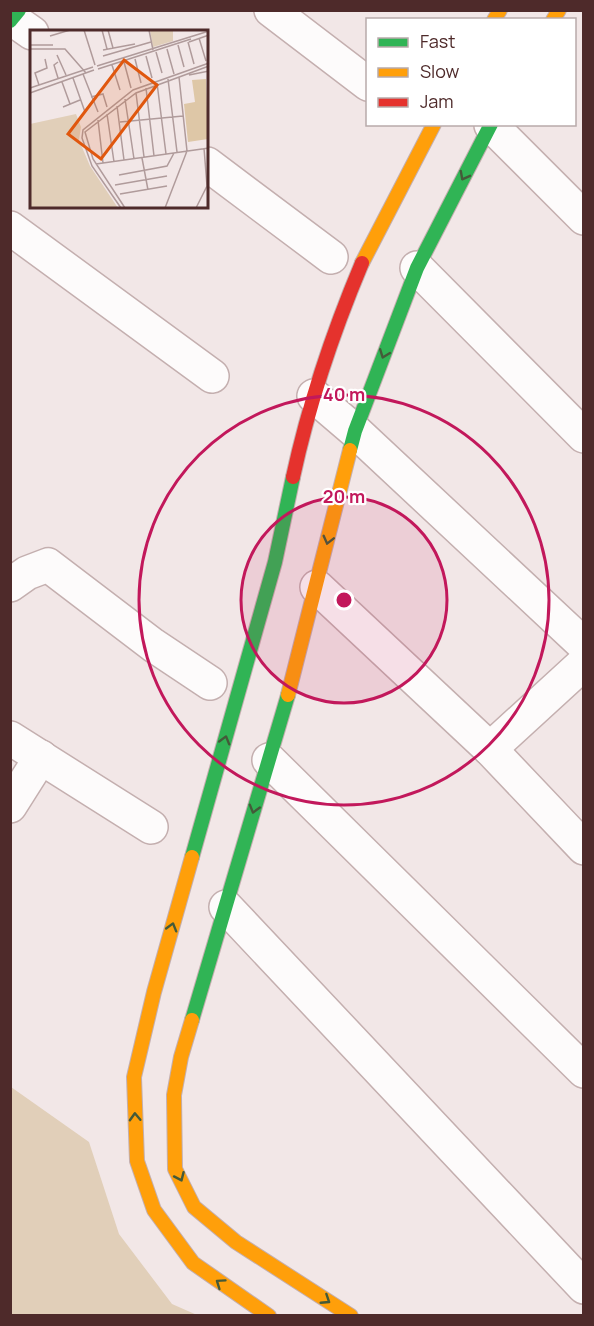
<svg xmlns="http://www.w3.org/2000/svg" width="594" height="1326" viewBox="0 0 594 1326" font-family="Manrope,sans-serif">
  <rect width="100%" height="100%" fill="#f2e7e7"/>
  <path fill="#e1cfb9" d="M 11,1087 L 89,1142 L 119,1234 L 172,1304 L 197,1315 L 11,1315 Z"/>
  <g fill="none" stroke-linecap="round" stroke-linejoin="round">
    <g stroke="#c4afaf" stroke-width="36">
      <g id="street">
        <path d="M 271,10 L 368,84"/>
        <path d="M 12,19 L 32,33"/>
        <path d="M 491,125 L 584,218"/>
        <path d="M 207,164 L 331,257"/>
        <path d="M 10,228 L 212,376"/>
        <path d="M 417,268 L 584,436"/>
        <path d="M 314,396 L 355,431 L 584,645"/>
        <path d="M 10,585 L 27,573 L 48,565 L 153,645 L 210,683"/>
        <path d="M 317,587 L 490,749 L 584,848"/>
        <path d="M 10,738 L 151,827"/>
        <path d="M 490,749 L 584,663"/>
        <path d="M 269,760 L 584,1071"/>
        <path d="M 10,806 L 41,757"/>
        <path d="M 226,907 L 584,1287"/>
      </g>
    </g>
    <g stroke="#c4afaf" stroke-width="16">
      <g id="fast">
        <path d="M 10,21 L 19,10"/>
        <path d="M 350,450 L 355,431 L 417,268 L 491,124"/>
        <path d="M 192,857 L 275,562 L 293,477"/>
        <path d="M 192,1020 L 288,695"/>
      </g>
    </g>
    <g stroke="#c4afaf" stroke-width="16">
      <g id="slow">
        <path d="M 494,20 L 500,10"/>
        <path d="M 553,20 L 559,10"/>
        <path d="M 362,263 L 434,124"/>
        <path d="M 288,695 L 350,450"/>
        <path d="M 192,857 L 154,992 L 134,1077 L 137,1161 L 154,1210 L 193,1263 L 269,1316"/>
        <path d="M 192,1020 L 181,1057 L 174,1095 L 175,1169 L 194,1207 L 236,1242 L 351,1316"/>
      </g>
    </g>
    <g stroke="#c4afaf" stroke-width="16">
      <path id="jam" d="M 293,477 C 309,403 333,332 362,263"/>
    </g>
    <use href="#street" stroke="#fdfbfb" stroke-width="33"/>
    <use href="#fast" stroke="#30b455" stroke-width="14"/>
    <use href="#slow" stroke="#ff9f0a" stroke-width="14"/>
    <use href="#jam" stroke="#e5322d" stroke-width="14"/>
  </g>
  <defs><path id="oneway-chevron" d="M-2-3.5L2.5 0L-2 3.5" fill="none" stroke-width="1.6" stroke-linecap="round" stroke-linejoin="round" transform="scale(1.5)"/></defs>
  <g stroke="#445a39">
    <use href="#oneway-chevron" transform="translate(464 176) rotate(118)"/>
    <use href="#oneway-chevron" transform="translate(384 354) rotate(111)"/>
    <use href="#oneway-chevron" transform="translate(328 540) rotate(104)"/>
    <use href="#oneway-chevron" transform="translate(225 740) rotate(-74)"/>
    <use href="#oneway-chevron" transform="translate(254 809) rotate(106)"/>
    <use href="#oneway-chevron" transform="translate(172 927) rotate(-74)"/>
    <use href="#oneway-chevron" transform="translate(135 1117) rotate(-92)"/>
    <use href="#oneway-chevron" transform="translate(180 1177) rotate(66)"/>
    <use href="#oneway-chevron" transform="translate(220 1283) rotate(-145)"/>
    <use href="#oneway-chevron" transform="translate(326 1300) rotate(33)"/>
  </g>
  <circle cx="344" cy="600" r="103" fill="#c2185b" fill-opacity=".12"/>
  <g fill="none" stroke="#c2185b" stroke-width="3">
    <circle cx="344" cy="600" r="103"/>
    <circle cx="344" cy="600" r="205"/>
  </g>
  <g transform="translate(30 30)">
    <rect width="178" height="178" fill="#f2e7e7"/>
    <path d="M 120,0 L 143,0 L 143,11 L 123,17 ZM 46,84 L 51,97 L 49,110 L 60,136 L 88,178 L 0,178 L 0,94 Z" fill="#e1cfb9"/>
    <path d="M 176,49 L 178,109 L 158,112 L 154,74 L 165,72 L 162,50 Z" fill="#dec7a7"/>
    <path fill="none" stroke="#b09b9b" stroke-width="1.5" d="M 54,0 L 65,35M 72,0 L 77,19M 78,0 L 83,18M 119,0 L 123,20M 20,6 L 40,0M 169,8 L 176,31M 158,12 L 164,34M 159,12 L 179,5M 0,15 L 23,15M 148,15 L 154,37M 0,19 L 35,19 L 56,43M 137,19 L 144,44M 73,20 L 105,14M 126,22 L 132,43M 27,25 L 36,45M 73,26 L 121,12M 116,26 L 122,48M 105,29 L 111,53M 94,32 L 101,58M 82,35 L 90,60M 67,36 L 179,1M 68,39 L 161,9M 53,44 L 68,82M 159,45 L 179,41M 28,48 L 24,35 L 28,32M 43,48 L 55,82M 138,49 L 147,122M 32,52 L 40,74M 127,53 L 136,124M 9,55 L 5,43 L 17,38 L 15,29M 0,58 L 63,37M 116,58 L 124,126M 0,63 L 64,40M 106,63 L 114,127M 61,67 L 73,64 L 77,77M 95,69 L 104,129M 87,76 L 94,130M 33,77 L 50,70M 77,84 L 84,132M 68,90 L 73,133M 90,92 L 153,86M 112,128 L 118,160M 66,134 L 179,118M 89,145 L 137,136 L 144,123M 85,155 L 137,146M 90,164 L 137,156M 91,178 L 62,136 L 52,108 L 53,100 L 103,60 L 179,33M 95,178 L 63,129 L 55,102 L 106,63 L 179,36M 135,178 L 157,121 L 149,47M 166,178 L 177,156 L 174,118"/>
    <path fill="#e0570e" fill-opacity="0.15" stroke="#e0570e" stroke-width="3" d="M 94,30 L 127,55 L 71,129 L 38,104 Z"/>
    <rect width="178" height="178" fill="none" stroke="#4e2a2a" stroke-width="3"/>
  </g>
  <circle cx="344" cy="600" r="9" fill="#c2185b" stroke="#fff" stroke-width="3"/>
  <g font-size="18" text-anchor="middle" font-weight="bold" fill="#c2185b" stroke="#fff" stroke-width="4.5" stroke-linejoin="round" paint-order="stroke">
    <text x="344" y="401">40 m</text>
    <text x="344" y="503">20 m</text>
  </g>
  <rect width="594" height="1326" fill="none" stroke="#4e2a2a" stroke-width="24"/>
  <rect x="366" y="18" width="210" height="108" fill="#ffffff" stroke="#b8aaaa" stroke-width="1.5"/>
  <rect x="378" y="38" width="30" height="9" fill="#30b455" stroke="#b8aaaa" stroke-width="1.5"/>
  <text x="420" y="48" font-size="18" fill="#4e2a2a">Fast</text>
  <rect x="378" y="68" width="30" height="9" fill="#ff9f0a" stroke="#b8aaaa" stroke-width="1.5"/>
  <text x="420" y="78" font-size="18" fill="#4e2a2a">Slow</text>
  <rect x="378" y="98" width="30" height="9" fill="#e5322d" stroke="#b8aaaa" stroke-width="1.5"/>
  <text x="420" y="108" font-size="18" fill="#4e2a2a">Jam</text>
</svg>
